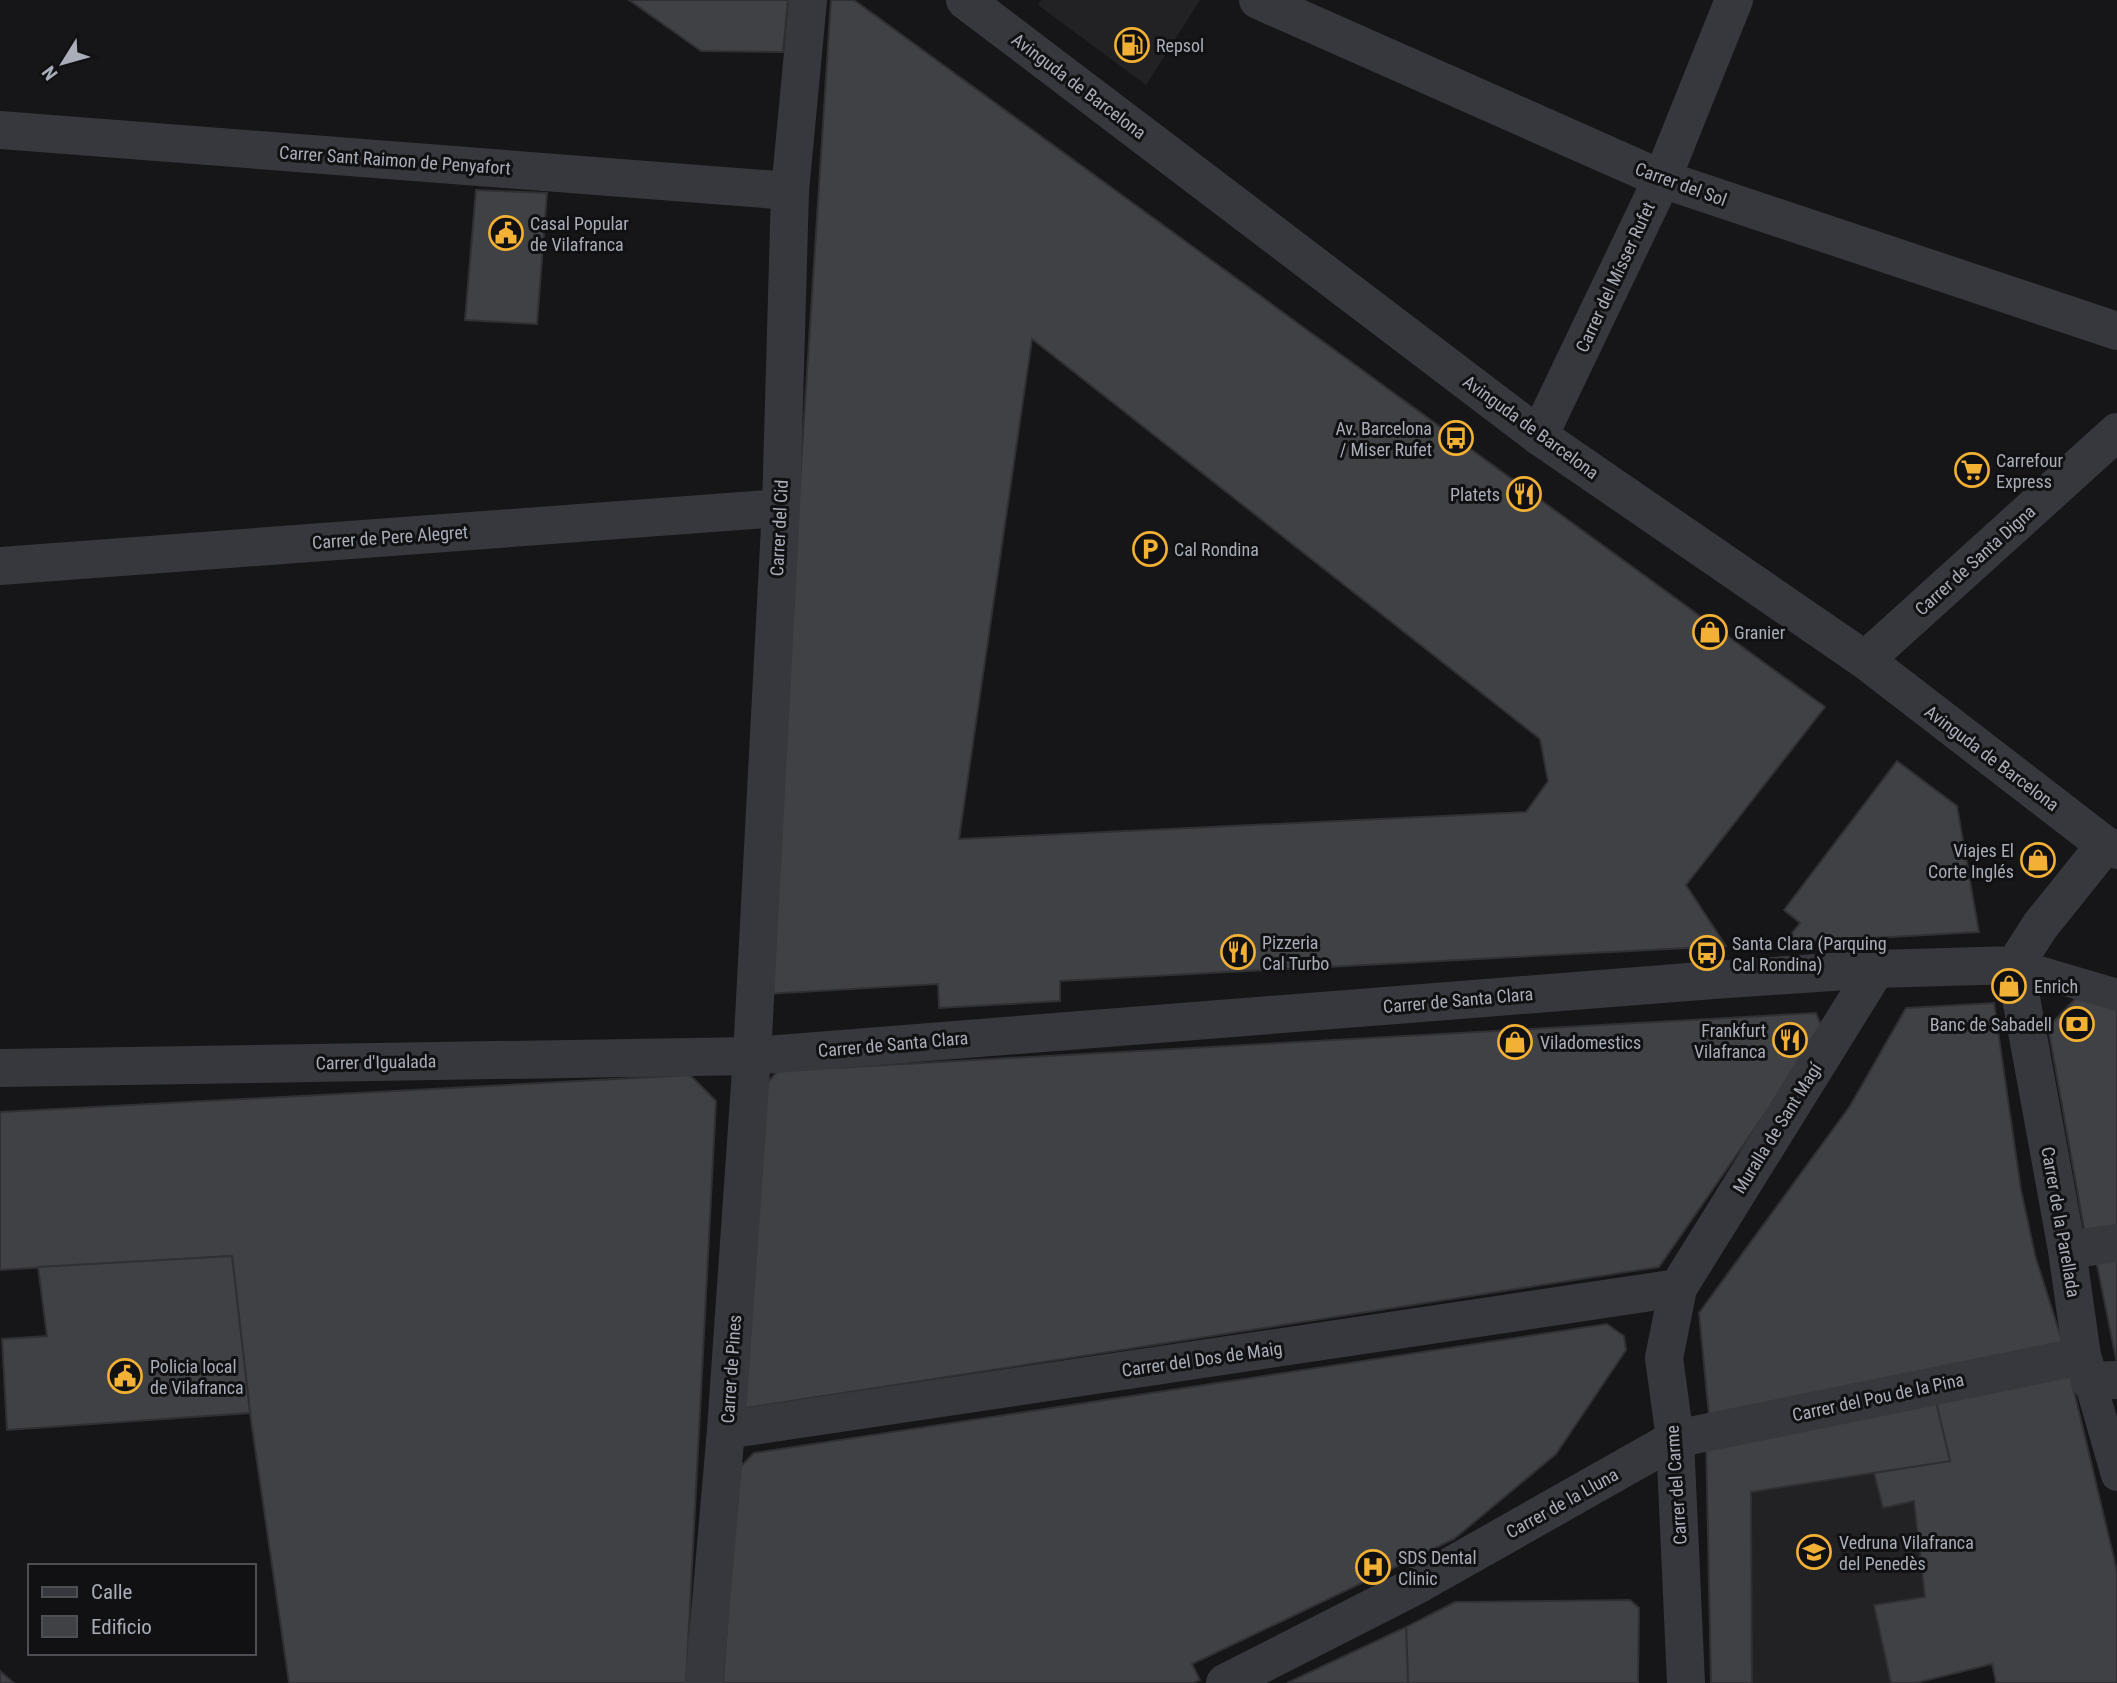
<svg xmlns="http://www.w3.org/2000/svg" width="2117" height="1683" viewBox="0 0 2117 1683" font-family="'Roboto Condensed',sans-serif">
  <rect width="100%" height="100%" fill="#161618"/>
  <g fill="#222225">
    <path d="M 1041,0 L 1200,0 L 1146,85 L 1038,5 Z"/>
    <path d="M 1935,1398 L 1950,1461 L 1874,1474 L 1883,1507 L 1914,1501 L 1925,1597 L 1874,1606 L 1891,1683 L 1711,1683 L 1706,1439 Z"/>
  </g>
  <g fill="#404145" stroke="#303034" stroke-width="2" fill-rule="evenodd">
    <path d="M 629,0 L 788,0 L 783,52 L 701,51 Z"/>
    <path d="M 831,0 L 854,0 L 1825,707 L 1686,885 L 1726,946 L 1060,981 L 1060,1001 L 939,1008 L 938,984 L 767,994 ZM 1032,339 L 1540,739 L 1548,781 L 1526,812 L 959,839 Z"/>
    <path d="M 476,190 L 547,193 L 537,324 L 465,320 Z"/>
    <path d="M 1897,761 L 1957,806 L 1979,932 L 1784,943 L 1800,923 L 1784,910 Z"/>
    <path d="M 2078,996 L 2117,1007 L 2117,1236 L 2086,1240 L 2048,1027 Z"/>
    <path d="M 1994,1003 L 2021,1190 L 2035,1255 L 2066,1354 L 1709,1416 L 1699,1313 L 1850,1106 L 1906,1008 Z"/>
    <path d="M 1816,1013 L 1823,1030 L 1659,1267 L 739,1409 L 756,1094 L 778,1071 Z"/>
    <path d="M 690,1075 L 716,1101 L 686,1683 L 289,1683 L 250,1413 L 232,1256 L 0,1270 L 0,1112 Z"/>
    <path d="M 232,1256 L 250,1413 L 7,1430 L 2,1339 L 47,1336 L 38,1267 Z"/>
    <path d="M 2096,1260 L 2117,1260 L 2117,1364 Z"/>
    <path d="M 1607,1324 L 1624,1336 L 1626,1350 L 1556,1454 L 1454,1539 L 1192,1664 L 1200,1680 L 1193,1683 L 723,1683 L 738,1469 L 754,1453 Z"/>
    <path d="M 2070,1374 L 2117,1571 L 2117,1683 L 1996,1683 L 1992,1664 L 1916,1683 L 1891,1683 L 1874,1605 L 1925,1597 L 1914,1501 L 1883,1508 L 1874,1473 L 1950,1461 L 1935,1398 Z"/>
    <path d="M 1935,1398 L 1950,1461 L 1751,1492 L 1752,1683 L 1711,1683 L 1706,1439 Z"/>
    <path d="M 1630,1600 L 1639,1608 L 1638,1683 L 1408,1683 L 1406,1627 L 1455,1602 Z"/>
    <path d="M 1406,1627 L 1408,1683 L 1287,1683 Z"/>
    <path d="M 0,1671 L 14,1683 L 0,1683 Z"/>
  </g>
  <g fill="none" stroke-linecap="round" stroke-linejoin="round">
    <g stroke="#37383d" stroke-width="32">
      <path d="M 2015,965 L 2117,995"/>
      <path d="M 2090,1381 L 2117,1475"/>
    </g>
    <g stroke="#37383d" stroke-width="38">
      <path d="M 1258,0 L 1662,179 L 2117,331"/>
      <path d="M 0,130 L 790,191"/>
      <path d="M 1539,436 L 1662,179 L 1734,0"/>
      <path d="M 0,566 L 781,508"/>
      <path d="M 2015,965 L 2067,1250 L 2082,1356 L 2090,1381 L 2117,1380"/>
      <path d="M 2067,1250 L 2117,1243"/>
      <path d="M 726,1430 L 1678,1288"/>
      <path d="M 704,1683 L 726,1430 L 752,1056 L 781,508 L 790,191 L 808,0"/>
      <path d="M 1225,1683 L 1417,1585 L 1675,1439 L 2082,1356"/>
      <path d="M 1686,1683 L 1675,1439 L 1664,1358 L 1678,1288 L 1876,969"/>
    </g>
    <g stroke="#37383d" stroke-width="38">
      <path d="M 965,0 L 1539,436 L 1865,660 L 2105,845 L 2117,850"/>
      <path d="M 1865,660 L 2117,432"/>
      <path d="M 0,1068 L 752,1056 L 1713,980 L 1876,969 L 2015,965 L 2040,926 L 2105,845"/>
    </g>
  </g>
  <defs>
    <g id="fuel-ring" transform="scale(1.75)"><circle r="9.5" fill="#111113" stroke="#f2b134" stroke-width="1.5"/><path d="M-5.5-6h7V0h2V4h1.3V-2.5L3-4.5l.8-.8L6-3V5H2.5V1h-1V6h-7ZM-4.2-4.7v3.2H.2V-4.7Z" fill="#f2b134"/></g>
    <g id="civic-ring" transform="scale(1.75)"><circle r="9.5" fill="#111113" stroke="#f2b134" stroke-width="1.5"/><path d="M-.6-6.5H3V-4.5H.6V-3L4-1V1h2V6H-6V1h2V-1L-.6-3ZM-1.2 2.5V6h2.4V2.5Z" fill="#f2b134"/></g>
    <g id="bus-ring" transform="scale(1.75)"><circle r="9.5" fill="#111113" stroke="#f2b134" stroke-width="1.5"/><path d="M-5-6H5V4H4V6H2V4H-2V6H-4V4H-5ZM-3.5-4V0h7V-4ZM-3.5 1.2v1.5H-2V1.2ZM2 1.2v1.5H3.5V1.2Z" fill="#f2b134"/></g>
    <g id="supermarket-ring" transform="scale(1.75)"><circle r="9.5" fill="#111113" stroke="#f2b134" stroke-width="1.5"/><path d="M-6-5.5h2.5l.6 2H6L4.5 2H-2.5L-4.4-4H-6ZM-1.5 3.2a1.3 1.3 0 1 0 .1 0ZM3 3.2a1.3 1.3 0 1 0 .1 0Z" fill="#f2b134"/></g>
    <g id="restaurant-ring" transform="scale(1.75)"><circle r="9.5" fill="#111113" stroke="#f2b134" stroke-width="1.5"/><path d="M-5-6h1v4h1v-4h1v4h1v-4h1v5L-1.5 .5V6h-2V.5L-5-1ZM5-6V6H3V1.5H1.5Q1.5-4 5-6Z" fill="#f2b134"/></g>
    <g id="parking-ring" transform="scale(1.75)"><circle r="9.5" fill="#111113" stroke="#f2b134" stroke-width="1.5"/><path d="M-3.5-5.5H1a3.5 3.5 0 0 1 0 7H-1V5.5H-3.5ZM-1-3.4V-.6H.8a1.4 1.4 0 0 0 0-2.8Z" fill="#f2b134"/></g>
    <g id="shop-ring" transform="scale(1.75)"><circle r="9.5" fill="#111113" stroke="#f2b134" stroke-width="1.5"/><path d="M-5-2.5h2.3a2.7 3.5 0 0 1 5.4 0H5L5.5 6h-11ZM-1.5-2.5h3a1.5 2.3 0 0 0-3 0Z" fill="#f2b134"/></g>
    <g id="bank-ring" transform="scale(1.75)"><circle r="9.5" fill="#111113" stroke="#f2b134" stroke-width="1.5"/><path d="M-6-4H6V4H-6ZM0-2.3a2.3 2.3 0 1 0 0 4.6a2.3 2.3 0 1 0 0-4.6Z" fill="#f2b134"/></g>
    <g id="school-ring" transform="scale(1.75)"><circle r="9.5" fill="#111113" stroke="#f2b134" stroke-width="1.5"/><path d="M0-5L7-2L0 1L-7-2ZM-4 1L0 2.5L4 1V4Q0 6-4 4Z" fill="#f2b134"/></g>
    <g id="hospital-ring" transform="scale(1.75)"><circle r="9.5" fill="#111113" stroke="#f2b134" stroke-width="1.5"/><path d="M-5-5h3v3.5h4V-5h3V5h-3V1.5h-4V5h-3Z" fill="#f2b134"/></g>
  </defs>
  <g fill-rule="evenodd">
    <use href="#fuel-ring" x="1132" y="45"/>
    <use href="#civic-ring" x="506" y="233"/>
    <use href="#bus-ring" x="1456" y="438"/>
    <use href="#supermarket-ring" x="1972" y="470"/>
    <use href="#restaurant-ring" x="1524" y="494"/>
    <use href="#parking-ring" x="1150" y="549"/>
    <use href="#shop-ring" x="1710" y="632"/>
    <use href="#shop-ring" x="2038" y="860"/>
    <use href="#restaurant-ring" x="1238" y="952"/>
    <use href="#bus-ring" x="1707" y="953"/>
    <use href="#shop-ring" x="2009" y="986"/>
    <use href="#bank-ring" x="2077" y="1024"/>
    <use href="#restaurant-ring" x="1790" y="1040"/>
    <use href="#shop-ring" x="1515" y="1042"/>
    <use href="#civic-ring" x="125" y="1376"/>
    <use href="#school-ring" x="1814" y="1552"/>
    <use href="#hospital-ring" x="1373" y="1567"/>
  </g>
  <g text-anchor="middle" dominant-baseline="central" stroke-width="6" stroke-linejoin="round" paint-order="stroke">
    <g font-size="18" fill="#a8adb8" stroke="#111113" text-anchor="start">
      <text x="1156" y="45">Repsol</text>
      <text x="530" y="223">Casal Popular<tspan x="530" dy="21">de Vilafranca</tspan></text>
      <text x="1432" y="428" text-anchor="end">Av. Barcelona<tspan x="1432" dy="21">/ Miser Rufet</tspan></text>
      <text x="1996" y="460">Carrefour<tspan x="1996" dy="21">Express</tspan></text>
      <text x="1500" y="494" text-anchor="end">Platets</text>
      <text x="1174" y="549">Cal Rondina</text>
      <text x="1734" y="632">Granier</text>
      <text x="2014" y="850" text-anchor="end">Viajes El<tspan x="2014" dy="21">Corte Inglés</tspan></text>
      <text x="1262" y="942">Pizzeria<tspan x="1262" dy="21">Cal Turbo</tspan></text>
      <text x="1732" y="943">Santa Clara (Parquing<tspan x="1732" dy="21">Cal Rondina)</tspan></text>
      <text x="2034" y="986">Enrich</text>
      <text x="2052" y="1024" text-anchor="end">Banc de Sabadell</text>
      <text x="1766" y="1030" text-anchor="end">Frankfurt<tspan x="1766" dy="21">Vilafranca</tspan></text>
      <text x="1540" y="1042">Viladomestics</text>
      <text x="150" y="1366">Policia local<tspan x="150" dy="21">de Vilafranca</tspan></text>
      <text x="1839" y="1542">Vedruna Vilafranca<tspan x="1839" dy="21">del Penedès</tspan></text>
      <text x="1398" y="1557">SDS Dental<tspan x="1398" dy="21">Clinic</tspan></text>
    </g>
    <g font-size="18" fill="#a8adb8" stroke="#111113">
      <text transform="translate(1079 86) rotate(37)">Avinguda de Barcelona</text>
      <text transform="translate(395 160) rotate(4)">Carrer Sant Raimon de Penyafort</text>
      <text transform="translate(1681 184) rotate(20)">Carrer del Sol</text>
      <text transform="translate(1615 277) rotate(-65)">Carrer del Mísser Rufet</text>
      <text transform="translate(1531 427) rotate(36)">Avinguda de Barcelona</text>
      <text transform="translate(779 528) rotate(-87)">Carrer del Cid</text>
      <text transform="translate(390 537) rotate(-4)">Carrer de Pere Alegret</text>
      <text transform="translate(1975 560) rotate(-42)">Carrer de Santa Digna</text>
      <text transform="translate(1992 758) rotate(37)">Avinguda de Barcelona</text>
      <text transform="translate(1458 1000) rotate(-5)">Carrer de Santa Clara</text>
      <text transform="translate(893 1044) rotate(-5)">Carrer de Santa Clara</text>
      <text transform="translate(376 1062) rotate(-1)">Carrer d'Igualada</text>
      <text transform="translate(1777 1128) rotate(-58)">Muralla de Sant Magí</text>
      <text transform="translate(2061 1222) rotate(80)">Carrer de la Parellada</text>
      <text transform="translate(1202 1359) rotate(-8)">Carrer del Dos de Maig</text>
      <text transform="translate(731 1369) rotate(-86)">Carrer de Pines</text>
      <text transform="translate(1878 1397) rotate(-12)">Carrer del Pou de la Pina</text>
      <text transform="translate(1676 1485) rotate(-94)">Carrer del Carme</text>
      <text transform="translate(1562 1503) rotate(-29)">Carrer de la Lluna</text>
    </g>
  </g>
  <rect x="28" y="1564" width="228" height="91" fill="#111113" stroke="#4d4f55" stroke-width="2"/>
  <rect x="42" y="1587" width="35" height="10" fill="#37383d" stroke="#4d4f55" stroke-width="2"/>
  <text x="91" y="1599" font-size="21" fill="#a8adb8">Calle</text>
  <rect x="42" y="1616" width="35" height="21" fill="#404145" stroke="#4d4f55" stroke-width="2"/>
  <text x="91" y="1634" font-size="21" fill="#a8adb8">Edificio</text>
  <g transform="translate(63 63) rotate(233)" stroke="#111113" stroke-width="5" paint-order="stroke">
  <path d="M0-5L12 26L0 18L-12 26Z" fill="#a8adb8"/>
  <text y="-10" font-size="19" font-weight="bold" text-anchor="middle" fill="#a8adb8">N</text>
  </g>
</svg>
